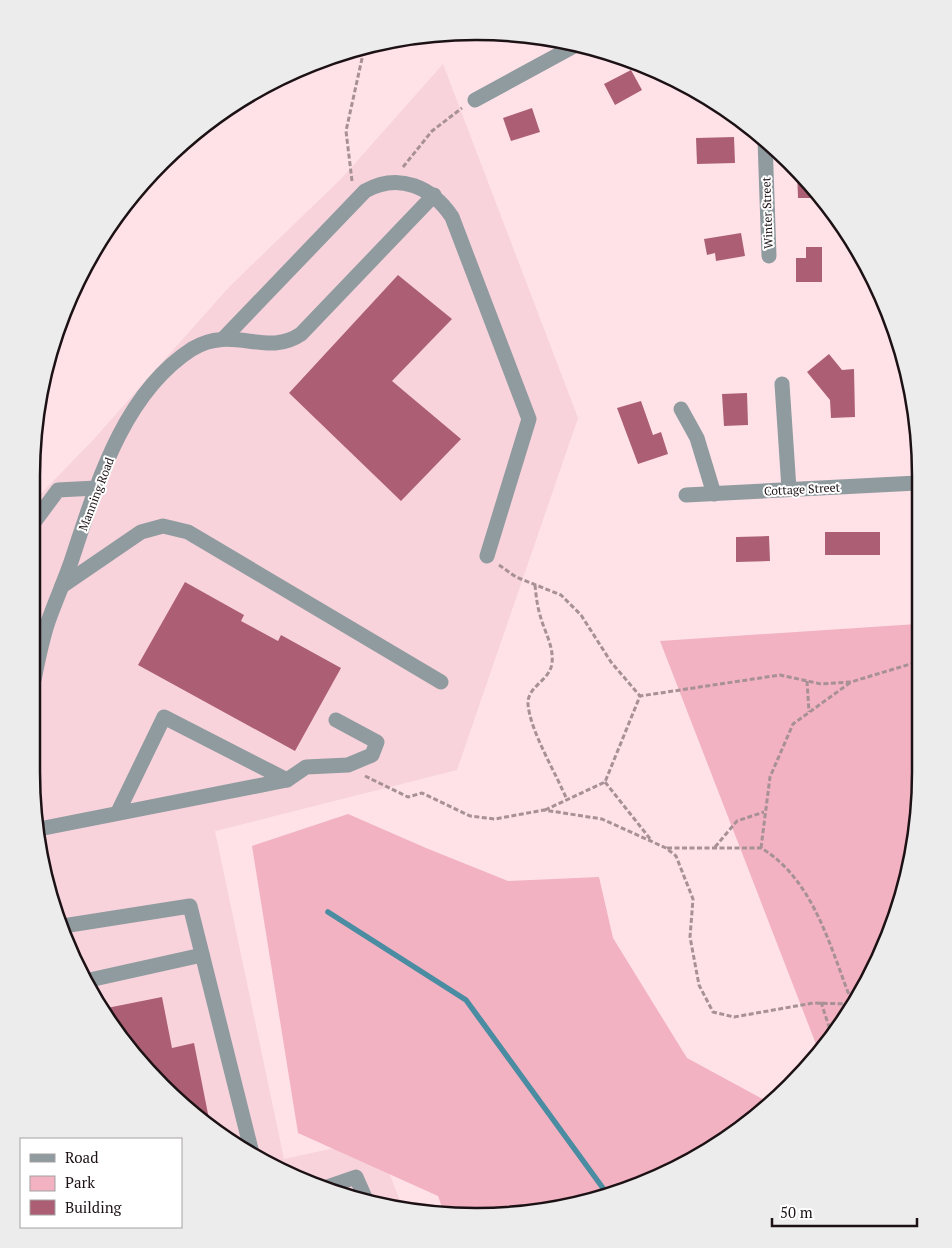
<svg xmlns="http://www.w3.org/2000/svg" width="952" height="1248" viewBox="0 0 952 1248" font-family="'PT Serif',serif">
  <rect width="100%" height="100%" fill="#fee2e8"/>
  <path fill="#f8d3db" d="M 443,64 L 578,418 L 457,770 L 215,831 L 284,1159 L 376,1139 L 402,1206 L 361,1202 L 254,1157 L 162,1087 L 91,995 L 46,887 L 31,772 L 32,503 L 93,440 L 230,286 L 342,178 Z"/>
  <g fill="#f2b2c1">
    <path d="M 917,624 L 917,830 L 897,915 L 846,1019 L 819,1052 L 660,641 Z"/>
    <path d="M 348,814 L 426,848 L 508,881 L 599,877 L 613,938 L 687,1058 L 770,1103 L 723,1142 L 619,1193 L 505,1216 L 443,1210 L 438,1196 L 298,1133 L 252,846 Z"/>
  </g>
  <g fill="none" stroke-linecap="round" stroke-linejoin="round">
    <path stroke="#4a8ca2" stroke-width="5.5" d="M 328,912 L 466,1000 L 608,1195"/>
  </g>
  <g fill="#ac5f74">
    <path d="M 631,70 L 642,90 L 615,105 L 604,84 Z"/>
    <path d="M 532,108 L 540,132 L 511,141 L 503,118 Z"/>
    <path d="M 734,137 L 735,163 L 697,164 L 696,138 Z"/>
    <path d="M 797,170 L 803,177 L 820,198 L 798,198 Z"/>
    <path d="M 741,233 L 745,256 L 716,261 L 715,253 L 707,255 L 704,239 Z"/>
    <path d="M 806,247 L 822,247 L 822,282 L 796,282 L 796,258 L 806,258 Z"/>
    <path d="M 398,275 L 452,319 L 392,381 L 461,439 L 401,501 L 289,393 Z"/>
    <path d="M 829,354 L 842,370 L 854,369 L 855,417 L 831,418 L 830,400 L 807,372 Z"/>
    <path d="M 747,393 L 748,425 L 724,426 L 722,394 Z"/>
    <path d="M 641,401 L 653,435 L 661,432 L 668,454 L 638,464 L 617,408 Z"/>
    <rect x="825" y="532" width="55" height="23"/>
    <path d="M 769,536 L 770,561 L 736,562 L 736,537 Z"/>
    <path d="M 185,582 L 244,615 L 241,621 L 278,641 L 281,635 L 341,668 L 295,751 L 138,665 Z"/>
    <path d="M 162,997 L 172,1048 L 194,1043 L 210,1124 L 162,1087 L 102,1009 Z"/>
  </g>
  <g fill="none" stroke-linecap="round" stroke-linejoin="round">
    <g stroke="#a79196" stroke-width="3" stroke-dasharray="5 2.5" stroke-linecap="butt">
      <path d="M 403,167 L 432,131 L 462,108"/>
      <path d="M 352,181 L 346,131 L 363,54 L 370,46"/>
      <path d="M 499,565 L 516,577 L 561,595 L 581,615 L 611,662 L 640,696"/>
      <path d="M 535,585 C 536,595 537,605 540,615 C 544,631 554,646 552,663 C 550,681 527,686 528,704 C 530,731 556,773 567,800"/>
      <path d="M 807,681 L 809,712"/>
      <path d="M 365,776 L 408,797 L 422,793 L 470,816 L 495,819 L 544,810 L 602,819 L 666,848 L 676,856 L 693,899 L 690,937 L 699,985 L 713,1012 L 734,1017 L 813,1003 L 852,1004"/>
      <path d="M 605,782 L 651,840"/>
      <path d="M 545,810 L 605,782 L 640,696 L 780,675 L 821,684 L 851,682 L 917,662"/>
      <path d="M 715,847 L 737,821 L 764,812"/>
      <path d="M 667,848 L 761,848 C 815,880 831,951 853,1005"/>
      <path d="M 761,848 L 770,777 L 793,724 L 851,682"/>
      <path d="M 821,1002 L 832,1036"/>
    </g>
    <g stroke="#8f9b9f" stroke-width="15">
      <path d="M 475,100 L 578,44"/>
      <path d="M 765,140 L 769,256"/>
      <path d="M 224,338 L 365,191 C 399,172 432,187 452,217 L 529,419 L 487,556"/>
      <path d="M 782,384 L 789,489"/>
      <path d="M 681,409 L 697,438 L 714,494"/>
      <path d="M 686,495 L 917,483"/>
      <path d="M 32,525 L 58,490 L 96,488"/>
      <path d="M 62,586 L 141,532 L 163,526 L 188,532 L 441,682"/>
      <path d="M 31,695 C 36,671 40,646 48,622 C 55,602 64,582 71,562 C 96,487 122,394 192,349 C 233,324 266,358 301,334 L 434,195"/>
      <path d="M 287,780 L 306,767 L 348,765 L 372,755 L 377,742 L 336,720"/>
      <path d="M 39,829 L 287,780 L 164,717 L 118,812"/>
      <path d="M 63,926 L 190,906 L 252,1153 L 249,1154"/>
      <path d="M 85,981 L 202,955"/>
      <path d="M 327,1187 L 356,1177 L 367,1202"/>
    </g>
  </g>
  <g text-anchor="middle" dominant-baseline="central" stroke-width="4" stroke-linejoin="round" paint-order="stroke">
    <g font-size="12" fill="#1c1215" stroke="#fff">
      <text transform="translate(767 213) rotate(-92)">Winter Street</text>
      <text transform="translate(802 489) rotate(-3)">Cottage Street</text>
      <text transform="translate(96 494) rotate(-69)">Manning Road</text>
    </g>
  </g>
  <path d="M0 0H952V1248H0ZM476 40H476A436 436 0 0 1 912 476V772A436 436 0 0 1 476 1208H476A436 436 0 0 1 40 772V476A436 436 0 0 1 476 40Z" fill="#edecec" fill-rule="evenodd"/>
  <path fill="none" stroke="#1c1215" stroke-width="2.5" d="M476 40H476A436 436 0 0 1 912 476V772A436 436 0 0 1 476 1208H476A436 436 0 0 1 40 772V476A436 436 0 0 1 476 40Z"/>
  <rect x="20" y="1138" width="162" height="90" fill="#ffffff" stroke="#a4a0a1"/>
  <rect x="30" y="1154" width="25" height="8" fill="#8f9b9f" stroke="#a4a0a1"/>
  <text x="65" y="1163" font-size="15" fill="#1c1215">Road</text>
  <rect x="30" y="1176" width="25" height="15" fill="#f2b2c1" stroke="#a4a0a1"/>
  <text x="65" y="1188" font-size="15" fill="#1c1215">Park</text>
  <rect x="30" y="1200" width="25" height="15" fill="#ac5f74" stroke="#a4a0a1"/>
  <text x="65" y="1213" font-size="15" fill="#1c1215">Building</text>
  <path d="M772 1218v8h145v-8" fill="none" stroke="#1c1215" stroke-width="2.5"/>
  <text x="780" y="1218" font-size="15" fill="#1c1215" stroke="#ffffff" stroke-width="4" paint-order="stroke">50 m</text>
</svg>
